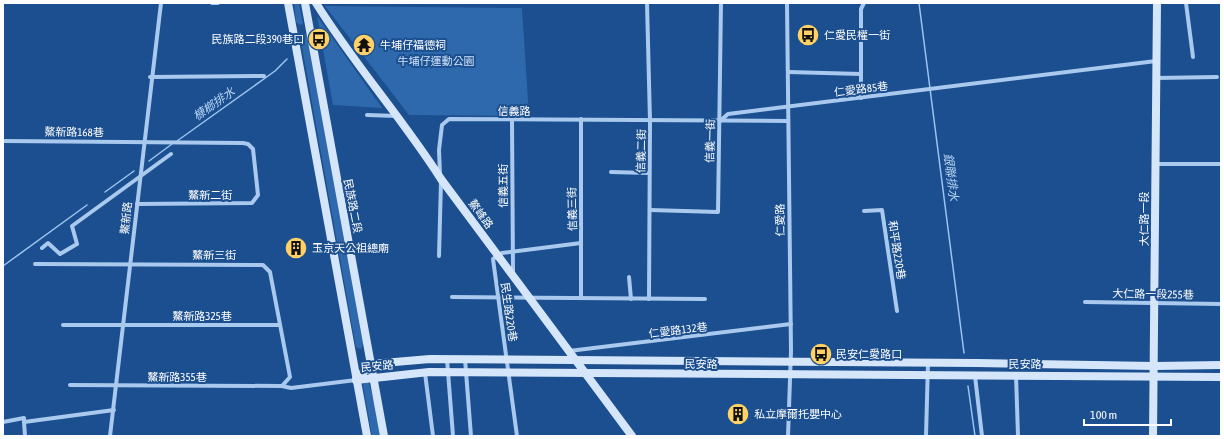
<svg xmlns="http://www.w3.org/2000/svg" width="1224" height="439" viewBox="0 0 1224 439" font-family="'Asap Condensed','Noto Sans TC',sans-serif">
  <rect width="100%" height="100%" fill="#1b4f8f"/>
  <g fill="#2e69ad">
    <path d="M 294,3 L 299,3 L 303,24 L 300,25 L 296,22 Z"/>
    <path d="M 325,6 L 522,8 L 529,116 L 409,115 Z"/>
    <path d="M 317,16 L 382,108 L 333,105 Z"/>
    <path d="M 304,33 L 307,36 L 363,344 L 361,349 L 356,347 L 355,342 L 300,36 Z"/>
    <path d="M 368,381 L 374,400 L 380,436 L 372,436 L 363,385 L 364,382 Z"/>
  </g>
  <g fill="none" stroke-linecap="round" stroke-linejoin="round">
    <g stroke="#9cc4f0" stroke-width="1.5">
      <path d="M 919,3 L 964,353"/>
      <path d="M 3,45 L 3,109"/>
      <path d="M 177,141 L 275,71 L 287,59"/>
      <path d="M 149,161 L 172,144"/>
      <path d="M 105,192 L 134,171"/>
      <path d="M 3,266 L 87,205"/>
      <path d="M 968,386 L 975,436"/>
    </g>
    <g stroke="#a9c9ee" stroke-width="4">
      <path d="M 212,3 L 218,3"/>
      <path d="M 647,3 L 650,121 L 649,299"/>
      <path d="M 787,3 L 791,351 L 788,436"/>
      <path d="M 1186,3 L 1193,57"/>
      <path d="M 788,72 L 861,74"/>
      <path d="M 150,77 L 264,76"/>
      <path d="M 1156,78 L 1217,77"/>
      <path d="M 861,98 L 861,9 L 864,3"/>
      <path d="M 367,115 L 397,116"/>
      <path d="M 581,119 L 581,298"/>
      <path d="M 512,120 L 513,273"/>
      <path d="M 720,121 L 728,114 L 1156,61"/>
      <path d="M 4,141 L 243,143 L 248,144 L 253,149 L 258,195 L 252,203 L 137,204"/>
      <path d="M 1155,164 L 1221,164"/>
      <path d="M 611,172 L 649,173"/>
      <path d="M 440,174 L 439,150 L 442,125 L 449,119 L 788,121"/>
      <path d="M 650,210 L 718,212 L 721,3"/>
      <path d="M 864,211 L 882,210 L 897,311"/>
      <path d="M 42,248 L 48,243 L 60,254 L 77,244 L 72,226 L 171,154"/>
      <path d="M 439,256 L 441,181"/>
      <path d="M 35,264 L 263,265 L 270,272 L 290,377 L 282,386"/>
      <path d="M 629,277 L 631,299"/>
      <path d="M 452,297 L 705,299"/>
      <path d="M 1085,302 L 1221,304"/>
      <path d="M 63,325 L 280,325"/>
      <path d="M 569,351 L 791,324"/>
      <path d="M 447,359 L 453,436"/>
      <path d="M 465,359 L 471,436"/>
      <path d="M 425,373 L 433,436"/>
      <path d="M 1016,375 L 1018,436"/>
      <path d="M 975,376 L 982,436"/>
      <path d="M 70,385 L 282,386 L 291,388 L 356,380"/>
      <path d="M 3,422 L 24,418 L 24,422 L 114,410"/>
      <path d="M 24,422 L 25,436"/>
      <path d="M 110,436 L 161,3"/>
      <path d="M 517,436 L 493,259 L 502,253 L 581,243"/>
      <path d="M 926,436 L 928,363"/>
    </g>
    <g stroke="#d6e6fa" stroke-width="8">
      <path d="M 288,3 L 367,436"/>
      <path d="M 305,3 L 384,436"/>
      <path d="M 316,3 C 354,64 402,118 441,179 L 632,436"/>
      <path d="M 356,380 L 371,364 L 430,359 L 977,363 L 1155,366 L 1221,365"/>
      <path d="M 356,380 L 429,372 L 1221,377"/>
      <path d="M 1153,436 L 1157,3"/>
    </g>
  </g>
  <defs>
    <g id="bus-disc" transform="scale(1.15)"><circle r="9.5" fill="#ffd166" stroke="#1b4f8f"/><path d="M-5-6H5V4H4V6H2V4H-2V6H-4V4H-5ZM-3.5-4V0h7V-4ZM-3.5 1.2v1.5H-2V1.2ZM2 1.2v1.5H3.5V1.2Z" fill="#111"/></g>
    <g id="temple-disc" transform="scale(1.15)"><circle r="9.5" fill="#ffd166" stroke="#1b4f8f"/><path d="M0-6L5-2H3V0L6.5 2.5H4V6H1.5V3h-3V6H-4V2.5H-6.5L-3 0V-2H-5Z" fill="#111"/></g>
    <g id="building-disc" transform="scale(1.15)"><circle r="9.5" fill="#ffd166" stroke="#1b4f8f"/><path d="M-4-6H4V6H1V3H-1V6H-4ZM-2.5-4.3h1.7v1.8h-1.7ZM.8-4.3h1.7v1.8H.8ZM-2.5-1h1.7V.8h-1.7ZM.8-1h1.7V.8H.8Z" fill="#111"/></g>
  </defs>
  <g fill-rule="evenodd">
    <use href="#bus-disc" x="808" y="35"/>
    <use href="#bus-disc" x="319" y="39"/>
    <use href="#temple-disc" x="364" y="45"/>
    <use href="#building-disc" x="296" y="248"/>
    <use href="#bus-disc" x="821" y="354"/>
    <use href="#building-disc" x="738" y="414"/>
  </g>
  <g text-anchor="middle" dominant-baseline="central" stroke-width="4" stroke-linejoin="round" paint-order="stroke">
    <g font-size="11" fill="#fff" stroke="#1b4f8f" text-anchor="start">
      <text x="824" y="35">仁愛民權一街</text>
      <text x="304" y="39" text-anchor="end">民族路二段390巷口</text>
      <text x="380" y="45">牛埔仔福德祠</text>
      <text x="312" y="248">玉京天公祖總廟</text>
      <text x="836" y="354">民安仁愛路口</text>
      <text x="754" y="414">私立摩爾托嬰中心</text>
    </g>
    <g font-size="11" fill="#cfe3fa" stroke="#1b4f8f">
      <text x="436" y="61">牛埔仔運動公園</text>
    </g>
    <g font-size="11" fill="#fff" stroke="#1b4f8f">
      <text transform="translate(861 89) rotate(-7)">仁愛路85巷</text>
      <text x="514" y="111">信義路</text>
      <text transform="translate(74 132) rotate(1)">鰲新路168巷</text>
      <text transform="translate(710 141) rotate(-89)">信義一街</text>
      <text transform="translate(641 151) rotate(-89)">信義二街</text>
      <text transform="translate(503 186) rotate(-90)">信義五街</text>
      <text x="210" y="195">鰲新二街</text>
      <text transform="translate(353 206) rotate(79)">民族路二段</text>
      <text transform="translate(572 209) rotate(-91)">信義三街</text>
      <text transform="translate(481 214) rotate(54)">鰲峰路</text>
      <text transform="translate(126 218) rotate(-84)">鰲新路</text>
      <text transform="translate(1144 219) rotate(-90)">大仁路一段</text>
      <text transform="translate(780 220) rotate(-91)">仁愛路</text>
      <text transform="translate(897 250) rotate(81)">和平路220巷</text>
      <text x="214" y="255">鰲新三街</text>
      <text transform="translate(1153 294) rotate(1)">大仁路一段255巷</text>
      <text transform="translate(509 312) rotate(82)">民生路220巷</text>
      <text x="202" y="316">鰲新路325巷</text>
      <text transform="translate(678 330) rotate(-7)">仁愛路132巷</text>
      <text transform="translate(701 364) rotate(1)">民安路</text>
      <text x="1025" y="364">民安路</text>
      <text transform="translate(377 366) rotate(-5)">民安路</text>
      <text x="177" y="377">鰲新路355巷</text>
    </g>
    <g font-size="12" font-style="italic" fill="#b5d3f5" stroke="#1b4f8f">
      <text transform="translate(214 104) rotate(-35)">槺榔排水</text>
      <text transform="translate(951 177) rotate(83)">銀聯排水</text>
    </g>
  </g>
  <rect width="1224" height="439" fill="none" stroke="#ffffff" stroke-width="8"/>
  <path d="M1084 419v6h87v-6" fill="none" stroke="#ffffff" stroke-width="2"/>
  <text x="1090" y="419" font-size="12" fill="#ffffff" stroke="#1b4f8f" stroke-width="3" paint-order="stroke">100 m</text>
</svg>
